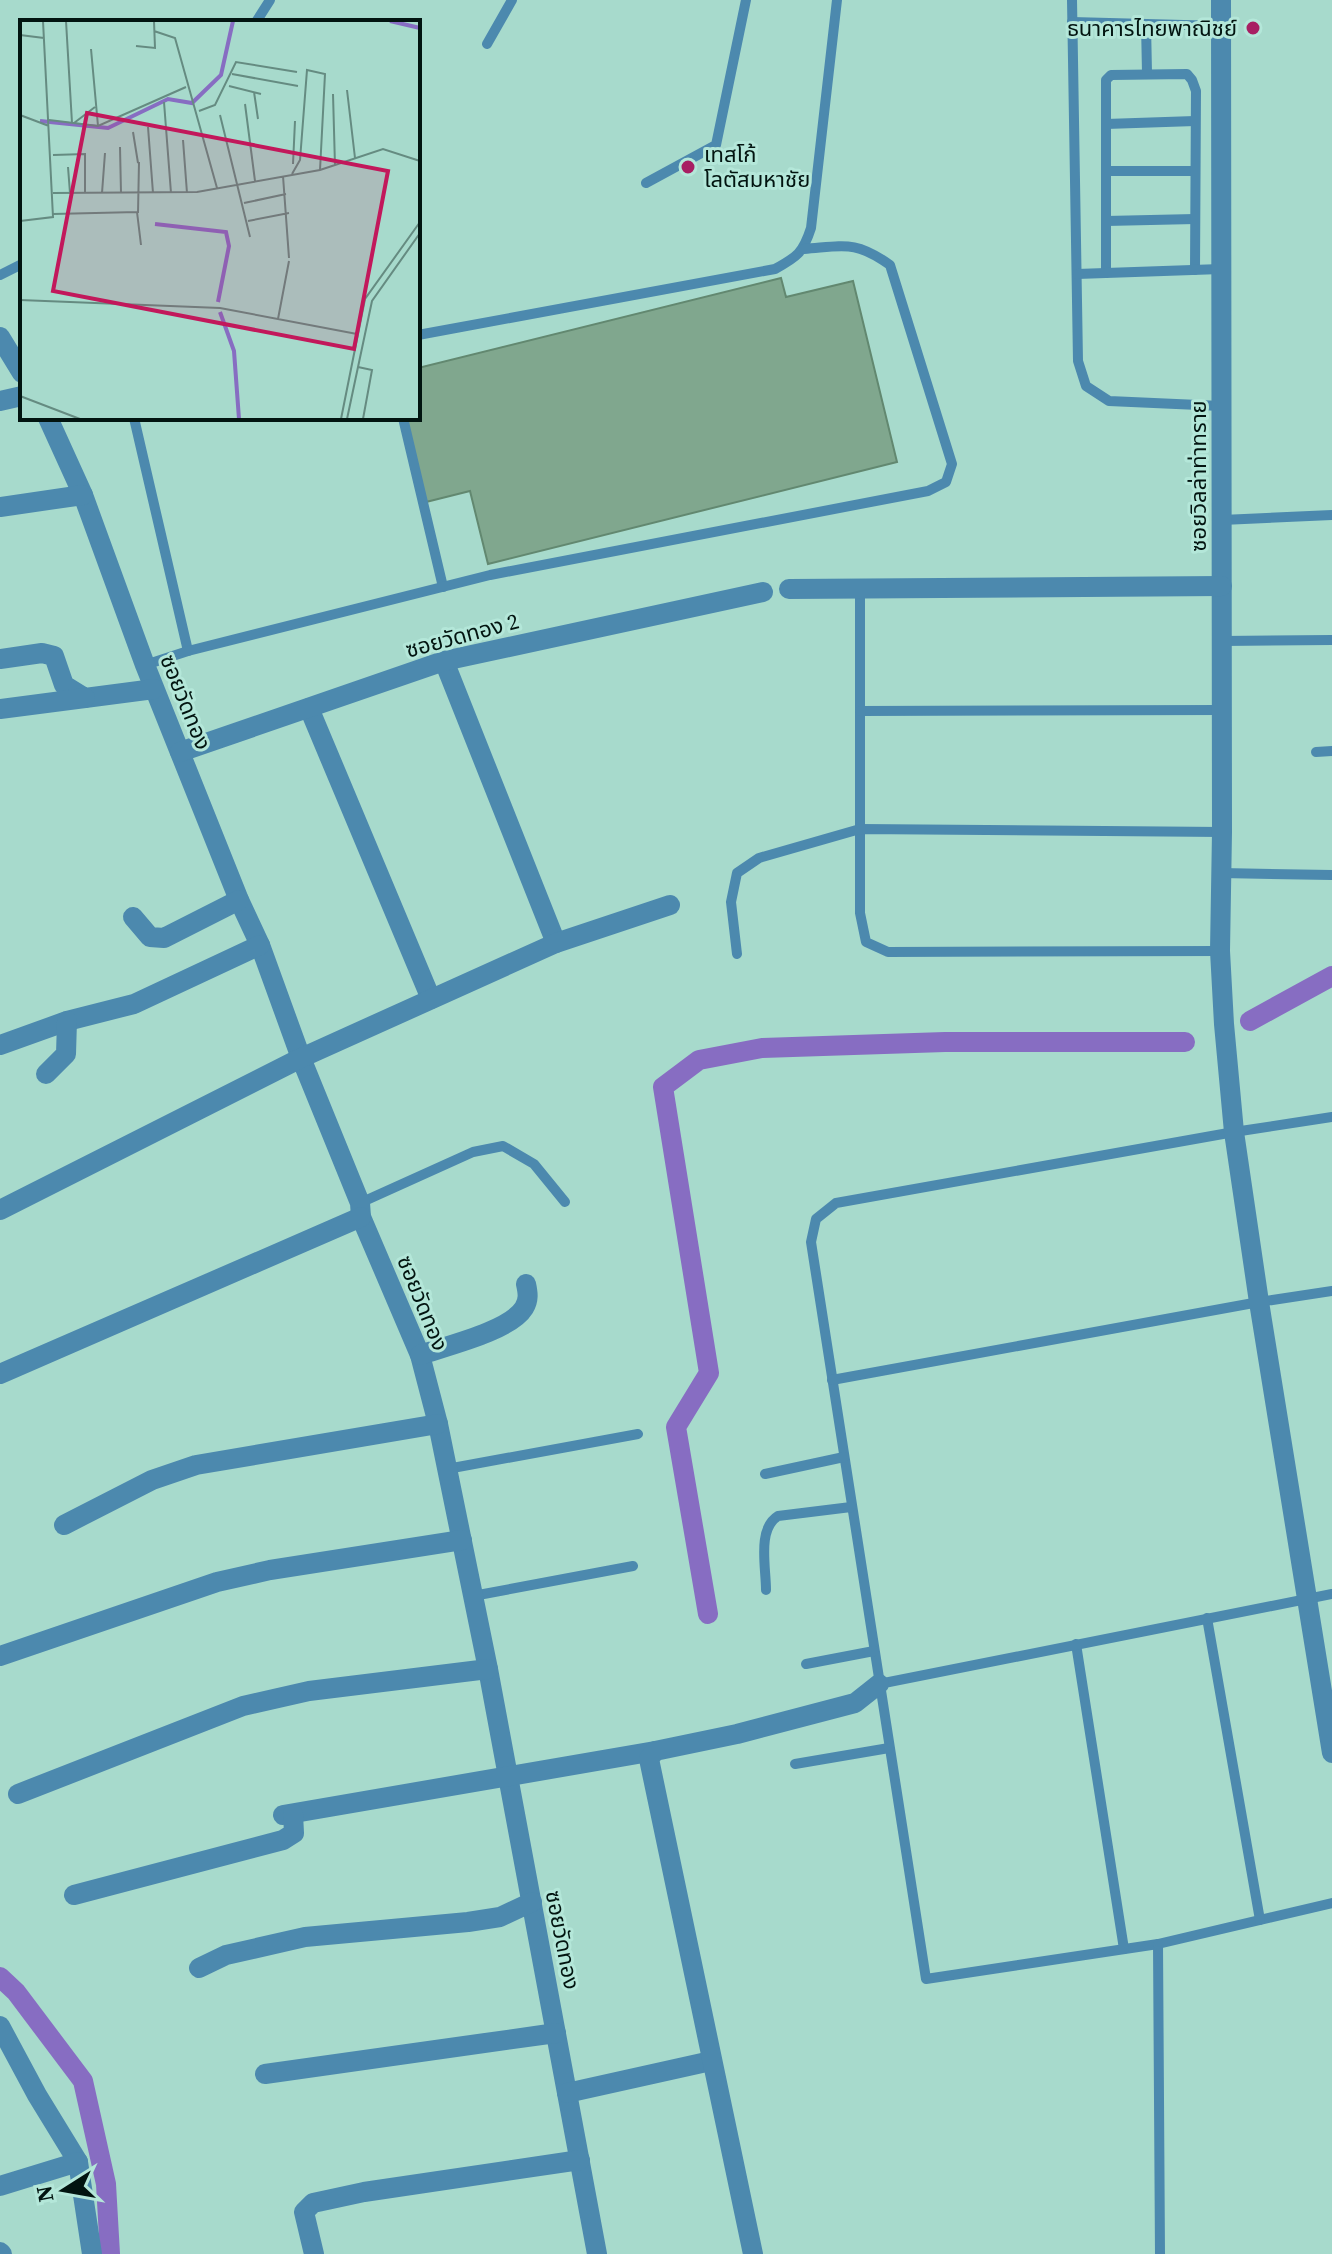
<svg xmlns="http://www.w3.org/2000/svg" width="1332" height="2254" viewBox="0 0 1332 2254" font-family="'Source Serif 4','Noto Sans Thai',serif">
  <rect width="100%" height="100%" fill="#a7dacc"/>
  <g fill="none" stroke-linecap="round" stroke-linejoin="round">
    <g stroke="#876dc2" stroke-width="20">
      <path d="M 1250,1021 L 1332,976"/>
      <path d="M 708,1614 L 676,1427 L 709,1373 L 663,1087 L 699,1060 L 762,1048 L 945,1042 L 1185,1042"/>
      <path d="M 0,1977 L 16,1992 L 83,2081 L 106,2184 L 110,2254"/>
    </g>
  </g>
  <path fill="#80a78e" stroke="#628870" stroke-width="2" d="M 781,278 L 786,297 L 853,281 L 897,462 L 488,564 L 470,491 L 426,502 L 405,418 L 418,418 L 418,368 Z"/>
  <g fill="none" stroke-linecap="round" stroke-linejoin="round">
    <g stroke="#4c89ae" stroke-width="10">
      <path d="M 1072,0 L 1078,361 L 1086,386 L 1109,401 L 1221,406"/>
      <path d="M 256,22 L 270,0"/>
      <path d="M 1072,22 L 1221,26"/>
      <path d="M 1146,24 L 1147,73"/>
      <path d="M 487,44 L 512,0"/>
      <path d="M 1106,124 L 1195,121"/>
      <path d="M 1106,171 L 1195,171"/>
      <path d="M 646,183 L 716,145 L 746,0"/>
      <path d="M 1106,221 L 1195,219"/>
      <path d="M 1106,273 L 1106,80 L 1111,75 L 1187,74 L 1192,80 L 1196,91 L 1195,270"/>
      <path d="M 1077,274 L 1221,269"/>
      <path d="M 0,275 L 22,264"/>
      <path d="M 418,335 L 775,269 C 797,257 803,253 811,228 L 837,0"/>
      <path d="M 134,418 L 188,651"/>
      <path d="M 403,418 L 443,587"/>
      <path d="M 1222,520 L 1332,515"/>
      <path d="M 860,589 L 860,913 L 866,942 L 888,952 L 1220,951"/>
      <path d="M 1222,641 L 1332,640"/>
      <path d="M 145,665 L 188,651 L 490,575 L 928,491 L 946,482 L 952,464 L 890,265 C 855,240 844,246 804,249"/>
      <path d="M 860,711 L 1222,710"/>
      <path d="M 1316,752 L 1332,751"/>
      <path d="M 1221,873 L 1332,875"/>
      <path d="M 737,954 L 731,902 L 737,873 L 759,858 L 860,829 L 1222,832"/>
      <path d="M 1332,1117 L 1234,1132 L 836,1203 L 816,1219 L 811,1242 L 926,1979 L 1158,1944 L 1332,1903"/>
      <path d="M 360,1203 L 473,1152 L 503,1146 L 534,1164 L 565,1202"/>
      <path d="M 832,1380 L 1259,1302 L 1332,1291"/>
      <path d="M 447,1469 L 638,1434"/>
      <path d="M 765,1474 L 844,1457"/>
      <path d="M 766,1590 C 766,1567 757,1529 778,1516 L 851,1507"/>
      <path d="M 473,1596 L 633,1566"/>
      <path d="M 1207,1618 L 1260,1920"/>
      <path d="M 1076,1644 L 1124,1949"/>
      <path d="M 806,1664 L 874,1651"/>
      <path d="M 879,1684 L 1332,1594"/>
      <path d="M 795,1764 L 889,1748"/>
      <path d="M 1158,1944 L 1160,2254"/>
    </g>
    <g stroke="#4c89ae" stroke-width="20">
      <path d="M 1221,0 L 1222,832 L 1220,951 L 1224,1024 L 1234,1132 L 1259,1302 L 1332,1753"/>
      <path d="M 0,337 L 22,373"/>
      <path d="M 0,401 L 22,396"/>
      <path d="M 48,418 L 83,495 L 145,665 L 239,900 L 260,945 L 301,1058 L 360,1203 L 361,1217 L 420,1355 L 438,1424 L 488,1669 L 597,2254"/>
      <path d="M 0,507 L 83,495"/>
      <path d="M 789,589 L 1222,586"/>
      <path d="M 0,659 L 42,653 L 54,656 L 64,685 L 85,698 L 154,689"/>
      <path d="M 444,661 L 556,943"/>
      <path d="M 309,708 L 431,999"/>
      <path d="M 0,709 L 85,698"/>
      <path d="M 180,752 L 444,661 L 763,592"/>
      <path d="M 133,917 L 150,937 L 164,938 L 239,900"/>
      <path d="M 0,1045 L 67,1021 L 134,1004 L 260,945"/>
      <path d="M 46,1074 L 66,1054 L 67,1021"/>
      <path d="M 0,1210 L 301,1058 L 556,943 L 670,905"/>
      <path d="M 420,1355 C 446,1346 510,1331 524,1308 C 529,1300 528,1293 526,1284"/>
      <path d="M 0,1374 L 361,1217"/>
      <path d="M 64,1525 L 152,1480 L 196,1465 L 438,1424"/>
      <path d="M 0,1656 L 217,1582 L 270,1570 L 462,1540"/>
      <path d="M 18,1794 L 243,1706 L 309,1691 L 488,1669"/>
      <path d="M 283,1815 L 655,1751"/>
      <path d="M 74,1895 L 283,1840 L 294,1833 L 293,1814"/>
      <path d="M 199,1968 L 226,1955 L 305,1937 L 468,1922 L 500,1917 L 532,1902"/>
      <path d="M 0,2026 L 37,2095 L 78,2162 L 92,2254"/>
      <path d="M 265,2074 L 556,2033"/>
      <path d="M 567,2093 L 711,2061"/>
      <path d="M 0,2186 L 78,2162"/>
      <path d="M 0,2252 L 2,2254"/>
      <path d="M 314,2254 L 304,2212 L 313,2203 L 364,2192 L 580,2160"/>
      <path d="M 753,2254 L 649,1759 L 655,1751 L 737,1734 L 855,1703 L 879,1684"/>
    </g>
  </g>
  <g fill="#a81f63" stroke="#b4e7d9" stroke-width="3">
    <circle cx="1253" cy="28" r="8"/>
    <circle cx="688" cy="167" r="8"/>
  </g>
  <g text-anchor="middle" dominant-baseline="central" stroke-width="6" stroke-linejoin="round" paint-order="stroke">
    <g font-size="22" fill="#021410" stroke="#b4e7d9" text-anchor="end">
      <text x="1237" y="28">ธนาคารไทยพาณิชย์</text>
      <text x="704" y="154" text-anchor="start">เทสโก้<tspan x="704" dy="25">โลตัสมหาชัย</tspan></text>
    </g>
    <g font-size="22" fill="#021410" stroke="#b4e7d9">
      <text transform="translate(1198 476) rotate(-90)">ซอยวิลล่าท่าทราย</text>
      <text transform="translate(462 635) rotate(-15)">ซอยวัดทอง 2</text>
      <text transform="translate(186 702) rotate(68)">ซอยวัดทอง</text>
      <text transform="translate(423 1303) rotate(68)">ซอยวัดทอง</text>
      <text transform="translate(563 1940) rotate(79)">ซอยวัดทอง</text>
    </g>
  </g>
  <g transform="translate(20 20)">
    <rect width="400" height="400" fill="#a7dacc"/>
    <path fill="none" stroke="#876dc2" stroke-width="4" d="M 370,1 L 400,8M 20,101 L 88,108 L 148,79 L 172,83 L 201,55 L 213,1M 135,204 L 206,212 L 209,226 L 198,282M 200,292 L 214,331 L 219,399"/>
    <path fill="none" stroke="#658b81" stroke-width="2" d="M 46,1 L 52,103M 134,11 L 155,18 L 197,168M 0,15 L 24,18M 116,26 L 135,28 L 134,1M 71,29 L 78,106M 212,54 L 278,66M 209,66 L 241,74M 327,70 L 335,138M 234,72 L 238,99M 313,74 L 315,146M 144,82 L 151,173M 225,84 L 235,161M 179,91 L 195,85 L 216,42 L 277,52M 0,95 L 29,106M 200,95 L 230,217M 29,100 L 78,106 L 166,67M 54,103 L 75,87M 128,107 L 133,173M 113,112 L 118,143M 163,120 L 167,173M 100,127 L 101,173M 33,135 L 65,134 L 65,173M 273,144 L 275,101M 48,147 L 50,173M 272,154 L 280,140 L 287,50 L 305,54 L 300,150M 263,156 L 269,238M 33,173 L 177,172 L 300,150 L 363,129 L 400,141M 82,173 L 85,133M 224,183 L 266,174M 118,193 L 119,142M 33,194 L 117,192 L 121,225M 0,201 L 33,197 L 23,1M 228,201 L 269,193M 0,280 L 200,288 L 337,314M 258,299 L 269,241M 338,347 L 352,350 L 343,399M 0,376 L 60,399M 321,399 L 345,279 L 400,202M 327,399 L 352,281 L 400,213"/>
    <path fill="#c2185b" fill-opacity="0.15" stroke="#c2185b" stroke-width="4" d="M 67,93 L 368,151 L 334,329 L 33,271 Z"/>
    <rect width="400" height="400" fill="none" stroke="#021410" stroke-width="4"/>
  </g>
  <g transform="translate(64 2190) rotate(259)" stroke="#b4e7d9" stroke-width="6" paint-order="stroke">
  <path d="M0-6L14 30L0 20L-14 30Z" fill="#021410"/>
  <text y="-12" font-size="22" font-weight="bold" text-anchor="middle" fill="#021410">N</text>
  </g>
</svg>
